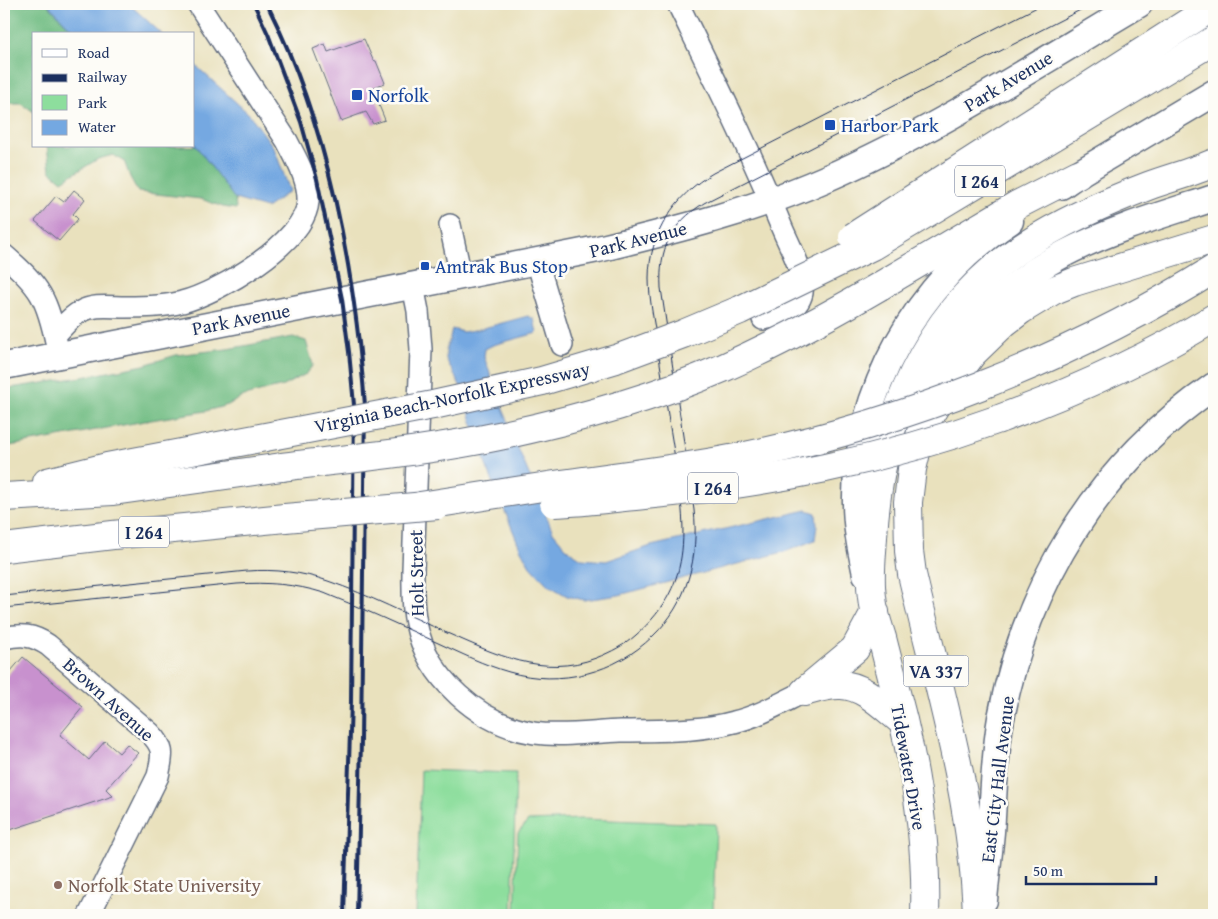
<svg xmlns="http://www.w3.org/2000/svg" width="1218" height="919" viewBox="0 0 1218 919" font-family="'Gentium Book Plus',serif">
  <rect width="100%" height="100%" fill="#fdfcf7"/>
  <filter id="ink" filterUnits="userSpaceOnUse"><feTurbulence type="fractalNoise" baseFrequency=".02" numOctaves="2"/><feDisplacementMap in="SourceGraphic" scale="10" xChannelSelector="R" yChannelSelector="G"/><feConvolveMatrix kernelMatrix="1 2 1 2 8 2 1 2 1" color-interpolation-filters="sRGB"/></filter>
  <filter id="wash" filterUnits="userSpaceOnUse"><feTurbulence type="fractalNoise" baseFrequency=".0096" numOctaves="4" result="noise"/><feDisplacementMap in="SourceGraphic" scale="20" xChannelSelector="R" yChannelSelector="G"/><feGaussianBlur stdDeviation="1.12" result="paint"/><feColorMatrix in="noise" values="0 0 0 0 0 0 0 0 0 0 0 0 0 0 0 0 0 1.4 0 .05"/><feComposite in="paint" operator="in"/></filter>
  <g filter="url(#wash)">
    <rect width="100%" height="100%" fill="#e9e1bd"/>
    <g fill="#8dde9d" stroke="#54867e">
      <path d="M 421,770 L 516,773 L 512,915 L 416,915 Z"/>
      <path d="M 582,819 L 716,824 L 713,915 L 515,915 L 518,833 L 528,821 Z"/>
    </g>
    <g fill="#72bd84" stroke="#467671">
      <path d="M 4,4 L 47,4 L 76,34 L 34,34 L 34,112 L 21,103 L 4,103 Z"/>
      <path d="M 194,143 L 235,199 L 236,209 L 223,207 L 201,199 L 138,192 L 130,177 L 124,161 L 113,155 L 98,159 L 62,181 L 50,171 L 47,146 L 194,146 Z"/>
      <path d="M 293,337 L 306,341 L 313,365 L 306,374 L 283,386 L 244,396 L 228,405 L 206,411 L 145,421 L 4,447 L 4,389 L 88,376 L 144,365 L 176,355 L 227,349 Z"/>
    </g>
    <g fill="#74a8e1" stroke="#486ca0">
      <path d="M 48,4 L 129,4 L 162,34 L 76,34 Z"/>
      <path d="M 194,64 L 250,115 L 274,148 L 290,191 L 266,208 L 235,199 L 194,143 Z"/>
      <path d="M 528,316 L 534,319 L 537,333 L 493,345 L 485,349 L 484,357 L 518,448 L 553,532 L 568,550 L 582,559 L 606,561 L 651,546 L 807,510 L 816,513 L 817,525 L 815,540 L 787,551 L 619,595 L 584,600 L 567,596 L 548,585 L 530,566 L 520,548 L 486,465 L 461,387 L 446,359 L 446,349 L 450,338 L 452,329 L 463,332 L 480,329 Z"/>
    </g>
    <g id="blocks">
      <g fill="#c891ce">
        <path d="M 364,39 L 373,60 L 376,61 L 385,83 L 372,88 L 385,120 L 373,124 L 366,112 L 341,121 L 313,49 L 325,44 L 328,52 Z"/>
        <path d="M 74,190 L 85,199 L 73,214 L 78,219 L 59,241 L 35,221 L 56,196 L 64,202 Z"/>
        <path d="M 23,657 L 83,707 L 60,735 L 89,760 L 105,741 L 119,753 L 127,744 L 138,753 L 106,789 L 113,796 L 4,832 L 4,679 Z"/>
      </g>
    </g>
  </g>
  <g filter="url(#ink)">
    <use href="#blocks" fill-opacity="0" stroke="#636d7f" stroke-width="1"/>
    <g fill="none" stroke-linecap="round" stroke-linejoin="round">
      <g stroke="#636d7f" stroke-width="24">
        <g id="minor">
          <path d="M 678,4 C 714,78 751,152 782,228 C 790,247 805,272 802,293 C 798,311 779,316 763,319"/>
          <path d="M 450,225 L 461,276"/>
          <path d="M 4,255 C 41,287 47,298 57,346"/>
          <path d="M 537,261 L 562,345"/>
          <path d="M 413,286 L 418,311 L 421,349 L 413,570 C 413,587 412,606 416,623 C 427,678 479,724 534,733 C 562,737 593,732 621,731 C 658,730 698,732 734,722 C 759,716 781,703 804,692"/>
          <path d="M 55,335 C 63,327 70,317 80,312 C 94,304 110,307 125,307 C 143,307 164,307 182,302 C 218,293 306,242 308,201 C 309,180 296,159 287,141 L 198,4"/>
          <path d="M 4,638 C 22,634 33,635 48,645 L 150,733 C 166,749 162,756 158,776 L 89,915"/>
        </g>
      </g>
      <g stroke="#636d7f" stroke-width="29">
        <g id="major">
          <path d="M 1061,186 L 1078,174 L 1214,93"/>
          <path d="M 4,366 L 598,249 C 676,230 752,211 825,179 C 935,131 1036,65 1139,4"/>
          <path d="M 930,400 C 937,379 949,359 962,341 C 1024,253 1118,229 1214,198"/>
          <path d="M 866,574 C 861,550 856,527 856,503 C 854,393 919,280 1010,221"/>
          <path d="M 984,900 C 986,877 989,854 991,832 C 994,794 994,756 1001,718 C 1027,581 1099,465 1214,386"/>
        </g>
      </g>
      <g stroke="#636d7f" stroke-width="30">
        <g id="highway">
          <path d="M 880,286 L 1017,205 L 1078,174"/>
          <path d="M 999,419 C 1073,392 1146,359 1214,318"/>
          <path d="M 47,482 L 107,467 L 276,435"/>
          <path d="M 4,497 L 113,491 L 282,467"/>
          <path d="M 4,548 L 113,535 L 285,518"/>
          <path d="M 807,689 L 855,649 L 875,612"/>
          <path d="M 804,692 C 815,689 827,685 839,685 C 863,684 885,708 903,722"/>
          <path d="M 925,915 C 927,850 918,783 903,720 C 896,693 889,666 882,638 C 878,625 873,611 872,597 C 869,578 872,556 873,537 C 879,423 926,308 1026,245 C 1063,221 1106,202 1148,186 C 1170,178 1193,172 1214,163"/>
          <path d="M 977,915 C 973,798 938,687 912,574 L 909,551 L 908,502 L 912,469 L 922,428 L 944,392 L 972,354 L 1004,323 L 1021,310 L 1054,290 L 1074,282 L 1214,239"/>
        </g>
      </g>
      <use href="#minor" stroke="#fff" stroke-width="21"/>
      <use href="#major" stroke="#fff" stroke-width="26"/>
      <use href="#highway" stroke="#fff" stroke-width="28"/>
      <g stroke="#1b2f5e" stroke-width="1">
        <path d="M 4,596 L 247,571 C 275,569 302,572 328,581 C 369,595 408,615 447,633 C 495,654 543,678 596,658 C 611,652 625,645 636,635 C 697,582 685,523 674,452 C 668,415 662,379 657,342 C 654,321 649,299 649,278 C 649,234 675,195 713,173 L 1043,4"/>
        <path d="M 4,608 L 237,584 C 267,582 295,584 324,593 C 362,608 399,625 436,642 C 460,653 484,665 509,672 C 561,687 615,673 653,636 C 688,603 699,557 694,510 L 661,288 C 659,248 670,225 704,203 L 1092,4"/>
      </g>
      <g stroke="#1b2f5e" stroke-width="4">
        <path d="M 254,4 L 268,34 L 301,122 L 317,179 L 342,299 L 349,352 L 354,405 L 351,702 L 344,915"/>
        <path d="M 267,4 C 329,128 354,267 365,405 L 361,740 L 357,915"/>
      </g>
      <g stroke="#636d7f" stroke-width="30" stroke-linecap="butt">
        <g id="highway-bridge">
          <path d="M 853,237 L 1214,6"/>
          <path d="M 276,435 L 433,405 L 542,381 L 616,359 L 683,334 L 740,310 L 872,246 L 1214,40"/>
          <path d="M 282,467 C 354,458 428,451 499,436 C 575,420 651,399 723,368 C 777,344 829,316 880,286"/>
          <path d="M 554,503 C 584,502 614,498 644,495 C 767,483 883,461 999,419"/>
          <path d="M 420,506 C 467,499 514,491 561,484 C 620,476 678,469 736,458 C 900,425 1073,358 1214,269"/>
          <path d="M 285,518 L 438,505"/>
        </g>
      </g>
      <use href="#highway-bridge" stroke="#fff" stroke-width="28"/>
    </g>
  </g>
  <g fill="#1a4fb4" stroke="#fdfcf7" stroke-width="2">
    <rect x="351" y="89" width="12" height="12" rx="2.5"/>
    <rect x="824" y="119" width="12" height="12" rx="2.5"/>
    <rect x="420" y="261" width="10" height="10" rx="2.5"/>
  </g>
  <circle fill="#8d6e63" stroke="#fdfcf7" stroke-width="2" cx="58" cy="885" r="5"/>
  <g text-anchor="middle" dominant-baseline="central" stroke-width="5" stroke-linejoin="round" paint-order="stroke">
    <g fill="#fdfcf7" stroke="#5f6c8c" stroke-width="1">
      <rect x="955" y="165.5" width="50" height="31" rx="4"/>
      <rect x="688" y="472.5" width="50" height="31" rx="4"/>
      <rect x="119" y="516.5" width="50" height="31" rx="4"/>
      <rect x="903.5" y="655.5" width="65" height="31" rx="4"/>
    </g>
    <g font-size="18" font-weight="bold" fill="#1b2f5e">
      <text x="980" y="181">I 264</text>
      <text x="713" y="488">I 264</text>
      <text x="144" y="532">I 264</text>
      <text x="936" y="671">VA 337</text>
    </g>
    <g font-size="19" fill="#1b2f5e" stroke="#fdfcf7">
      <text transform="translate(1008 81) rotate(-31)">Park Avenue</text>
      <text transform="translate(638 239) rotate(-14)">Park Avenue</text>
      <text transform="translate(241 319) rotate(-11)">Park Avenue</text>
      <text transform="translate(452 397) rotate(-12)">Virginia Beach-Norfolk Expressway</text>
      <text transform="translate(416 573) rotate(-91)">Holt Street</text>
      <text transform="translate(109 699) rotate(42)">Brown Avenue</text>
      <text transform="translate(909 767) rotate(80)">Tidewater Drive</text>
      <text transform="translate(997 779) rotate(-83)">East City Hall Avenue</text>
    </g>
    <g font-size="19" fill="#164399" stroke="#fdfcf7" text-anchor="start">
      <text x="368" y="95">Norfolk</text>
      <text x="841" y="125">Harbor Park</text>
      <text x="435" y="266">Amtrak Bus Stop</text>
    </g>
    <g font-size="19" fill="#785e54" stroke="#fdfcf7" text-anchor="start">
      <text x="68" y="885">Norfolk State University</text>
    </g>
  </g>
  <rect width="1218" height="919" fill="none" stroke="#fdfcf7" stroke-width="20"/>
  <rect x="32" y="32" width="162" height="115" fill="#fdfcf7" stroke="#a3aaba"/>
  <rect x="42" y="49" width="25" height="8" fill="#ffffff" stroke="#a3aaba"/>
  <text x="78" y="58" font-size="15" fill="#1b2f5e">Road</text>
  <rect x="42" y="74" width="25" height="8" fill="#1b2f5e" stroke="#a3aaba"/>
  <text x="78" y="82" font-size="15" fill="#1b2f5e">Railway</text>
  <rect x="42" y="95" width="25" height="15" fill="#8dde9d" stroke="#a3aaba"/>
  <text x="78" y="108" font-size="15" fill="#1b2f5e">Park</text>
  <rect x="42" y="120" width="25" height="15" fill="#74a8e1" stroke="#a3aaba"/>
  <text x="78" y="132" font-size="15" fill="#1b2f5e">Water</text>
  <path d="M1026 876v8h130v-8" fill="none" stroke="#1b2f5e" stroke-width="2.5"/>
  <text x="1033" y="876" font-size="15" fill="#1b2f5e" stroke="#fdfcf7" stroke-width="4" paint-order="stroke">50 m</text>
</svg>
